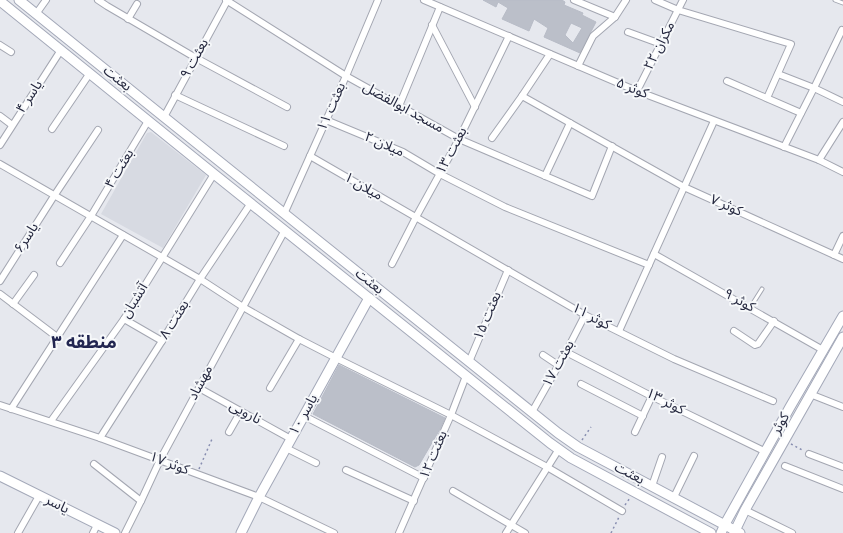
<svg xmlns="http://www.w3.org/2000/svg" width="843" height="533" viewBox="0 0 843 533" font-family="Overpass,'Noto Sans Arabic',sans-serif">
  <rect width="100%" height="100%" fill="#e6e8ee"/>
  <path fill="#d7dae2" d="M 151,132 L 206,175 L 163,248 L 101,214 L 147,133 Z"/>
  <g fill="#bbbfc9" stroke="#b8bcc7" fill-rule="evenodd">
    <path d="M 483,0 L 562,0 L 565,2 L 564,5 L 583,13 L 582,15 L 596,22 L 580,53 L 544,37 L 548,28 L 534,19 L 529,31 L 502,19 L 508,8 L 498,2 L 496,7 ZM 571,23 L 582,28 L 573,43 L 565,35 Z"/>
    <path d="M 339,365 L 445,418 L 440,429 L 419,465 L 415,467 L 313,414 Z"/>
  </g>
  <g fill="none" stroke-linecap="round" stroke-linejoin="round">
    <g stroke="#a4a7b2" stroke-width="5">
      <g id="lane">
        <path d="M 835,0 L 843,3"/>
        <path d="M 750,308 L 762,289"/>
      </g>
    </g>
    <g stroke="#a4a7b2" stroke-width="8">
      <g id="street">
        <path d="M 98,0 L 107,6 L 196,58 L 287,107"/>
        <path d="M 226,0 L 346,76 L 459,139 L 592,196 L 612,146"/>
        <path d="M 424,0 L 637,91 L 819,160 L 843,172"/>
        <path d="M 574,0 L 615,17"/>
        <path d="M 655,0 L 678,10 L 791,44 L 767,98"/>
        <path d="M 36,14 L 46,0"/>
        <path d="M 128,19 L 137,4"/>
        <path d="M 432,25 L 475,107"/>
        <path d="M 628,32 L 661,44"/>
        <path d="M 0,45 L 11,52"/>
        <path d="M 578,66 L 593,36 L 615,17 L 626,0"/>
        <path d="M 778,74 L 814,88 L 843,102"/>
        <path d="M 727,81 L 801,113"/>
        <path d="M 637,91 L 683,0"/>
        <path d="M 175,95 L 284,146"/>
        <path d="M 522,96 L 684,187 L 843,259"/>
        <path d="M 399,106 L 440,7"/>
        <path d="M 0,116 L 12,125"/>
        <path d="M 164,117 L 227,1"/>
        <path d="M 326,120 L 403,152 L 440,174 L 505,207 L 649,265"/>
        <path d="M 52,129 L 90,73"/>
        <path d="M 492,138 L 522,96 L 550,54"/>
        <path d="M 0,145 L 61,50"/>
        <path d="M 784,147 L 814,88 L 842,30"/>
        <path d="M 310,156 L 585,315 L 674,359 L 773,401"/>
        <path d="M 819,160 L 843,122"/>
        <path d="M 0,164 L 200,279 L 243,307 L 299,339 L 336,358 L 451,415 L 547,467 L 622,511"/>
        <path d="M 545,176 L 570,123"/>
        <path d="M 284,214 L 346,76 L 378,0"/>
        <path d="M 654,254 L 823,350"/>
        <path d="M 834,255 L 843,236"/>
        <path d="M 60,263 L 91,216 L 148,121"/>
        <path d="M 392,264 L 416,217 L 459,139 L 509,36"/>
        <path d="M 0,281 L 54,196 L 98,130"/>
        <path d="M 0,294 L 57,337"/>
        <path d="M 13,304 L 34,275"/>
        <path d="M 124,319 L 162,341"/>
        <path d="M 619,331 L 714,121"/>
        <path d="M 734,331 L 755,345 L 758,344 L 774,321"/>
        <path d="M 566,352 L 655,398 L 766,452"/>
        <path d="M 543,355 L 558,365"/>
        <path d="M 469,362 L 508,270"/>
        <path d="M 581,384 L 643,416"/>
        <path d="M 199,388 L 291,439"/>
        <path d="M 270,388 L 299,339"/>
        <path d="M 810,394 L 843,407"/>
        <path d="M 0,405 L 100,438 L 259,497 L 334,533"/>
        <path d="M 11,409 L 123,235"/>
        <path d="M 532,412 L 566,352 L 585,315"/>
        <path d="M 304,416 L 424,478"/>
        <path d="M 51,421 L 124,319 L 214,174"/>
        <path d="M 229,432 L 241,411"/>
        <path d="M 635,432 L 652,396"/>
        <path d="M 100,438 L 162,341 L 200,279 L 251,203"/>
        <path d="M 286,448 L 316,463"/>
        <path d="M 809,454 L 843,467"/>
        <path d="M 94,464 L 141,501"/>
        <path d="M 785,466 L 843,489"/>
        <path d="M 346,470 L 414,501"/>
        <path d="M 652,486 L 662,457"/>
        <path d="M 453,491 L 525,533"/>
        <path d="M 674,497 L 694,456"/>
        <path d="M 745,510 L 792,533"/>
        <path d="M 18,533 L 39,496"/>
        <path d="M 93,533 L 97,525"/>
        <path d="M 125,533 L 141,501 L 160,460 L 243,307 L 285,230"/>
        <path d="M 399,533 L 451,415 L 466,376"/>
        <path d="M 506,533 L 559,449"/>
      </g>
    </g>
    <g stroke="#a4a9b9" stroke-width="11">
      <g id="secondary">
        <path d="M 19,0 L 164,117 L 558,433 L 578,447 L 740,533"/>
        <path d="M 0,1 L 214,174 L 550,443 L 571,458 L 711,533"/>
        <path d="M 0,476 L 115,533"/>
        <path d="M 241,533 L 259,497 L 369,298"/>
        <path d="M 721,533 L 725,524 L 790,407 L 843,316"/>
        <path d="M 734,533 L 745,510 L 843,337"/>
      </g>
    </g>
    <g stroke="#888eb0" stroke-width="1.5" stroke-dasharray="2 3" stroke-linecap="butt">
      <path d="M 582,440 L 591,427"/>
      <path d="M 791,444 L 804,451"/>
      <path d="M 199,469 L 212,439"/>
      <path d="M 625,505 L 630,498"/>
      <path d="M 611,533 L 619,517"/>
    </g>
    <use href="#lane" stroke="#fff" stroke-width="3"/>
    <use href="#street" stroke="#fff" stroke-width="6"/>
    <use href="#secondary" stroke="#fff" stroke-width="9"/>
  </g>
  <g text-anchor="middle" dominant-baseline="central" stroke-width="4" stroke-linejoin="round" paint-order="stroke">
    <g font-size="14" fill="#25283f" stroke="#f6f8fa">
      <text transform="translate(660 46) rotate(-63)">مکران ۲۲</text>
      <text transform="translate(195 59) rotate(-61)">بعثت ۹</text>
      <text transform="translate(117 79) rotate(39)">بعثت</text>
      <text transform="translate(632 89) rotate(22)">کوثر ۵</text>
      <text transform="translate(30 97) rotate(-57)">یاسر ۴</text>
      <text transform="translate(332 107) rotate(-66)">بعثت ۱۱</text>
      <text transform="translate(403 108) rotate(29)">مسجد ابوالفضل</text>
      <text transform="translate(384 145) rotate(24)">میلان ۲</text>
      <text transform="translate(452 151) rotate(-62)">بعثت ۱۳</text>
      <text transform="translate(120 169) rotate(-59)">بعثت ۴</text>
      <text transform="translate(363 187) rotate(30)">میلان ۱</text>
      <text transform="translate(726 206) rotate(24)">کوثر ۷</text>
      <text transform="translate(27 238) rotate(-57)">یاسر۶</text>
      <text transform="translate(369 282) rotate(39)">بعثت</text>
      <text transform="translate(135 301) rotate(-58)">آتشبان</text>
      <text transform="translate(739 301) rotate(29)">کوثر ۹</text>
      <text transform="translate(488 316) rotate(-67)">بعثت ۱۵</text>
      <text transform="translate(591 317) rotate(28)">کوثر ۱۱</text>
      <text transform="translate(175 320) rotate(-58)">بعثت ۸</text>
      <text transform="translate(559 364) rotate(-61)">بعثت ۱۷</text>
      <text transform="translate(201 383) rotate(-62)">مهشاد</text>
      <text transform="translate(665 402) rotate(27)">کوثر ۱۳</text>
      <text transform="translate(245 413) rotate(29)">نارویی</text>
      <text transform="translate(304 415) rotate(-61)">یاسر ۱۰</text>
      <text transform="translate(781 424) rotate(-61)">کوثر</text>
      <text transform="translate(434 455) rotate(-67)">بعثت ۱۲</text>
      <text transform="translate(169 464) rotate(21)">کوثر ۱۷</text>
      <text transform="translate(629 474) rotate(28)">بعثت</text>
      <text transform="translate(57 505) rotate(27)">یاسر</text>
    </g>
    <g font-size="18" font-weight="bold" fill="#222651" stroke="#f6f8fa">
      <text x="84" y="343">منطقه ۳</text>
    </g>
  </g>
</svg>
